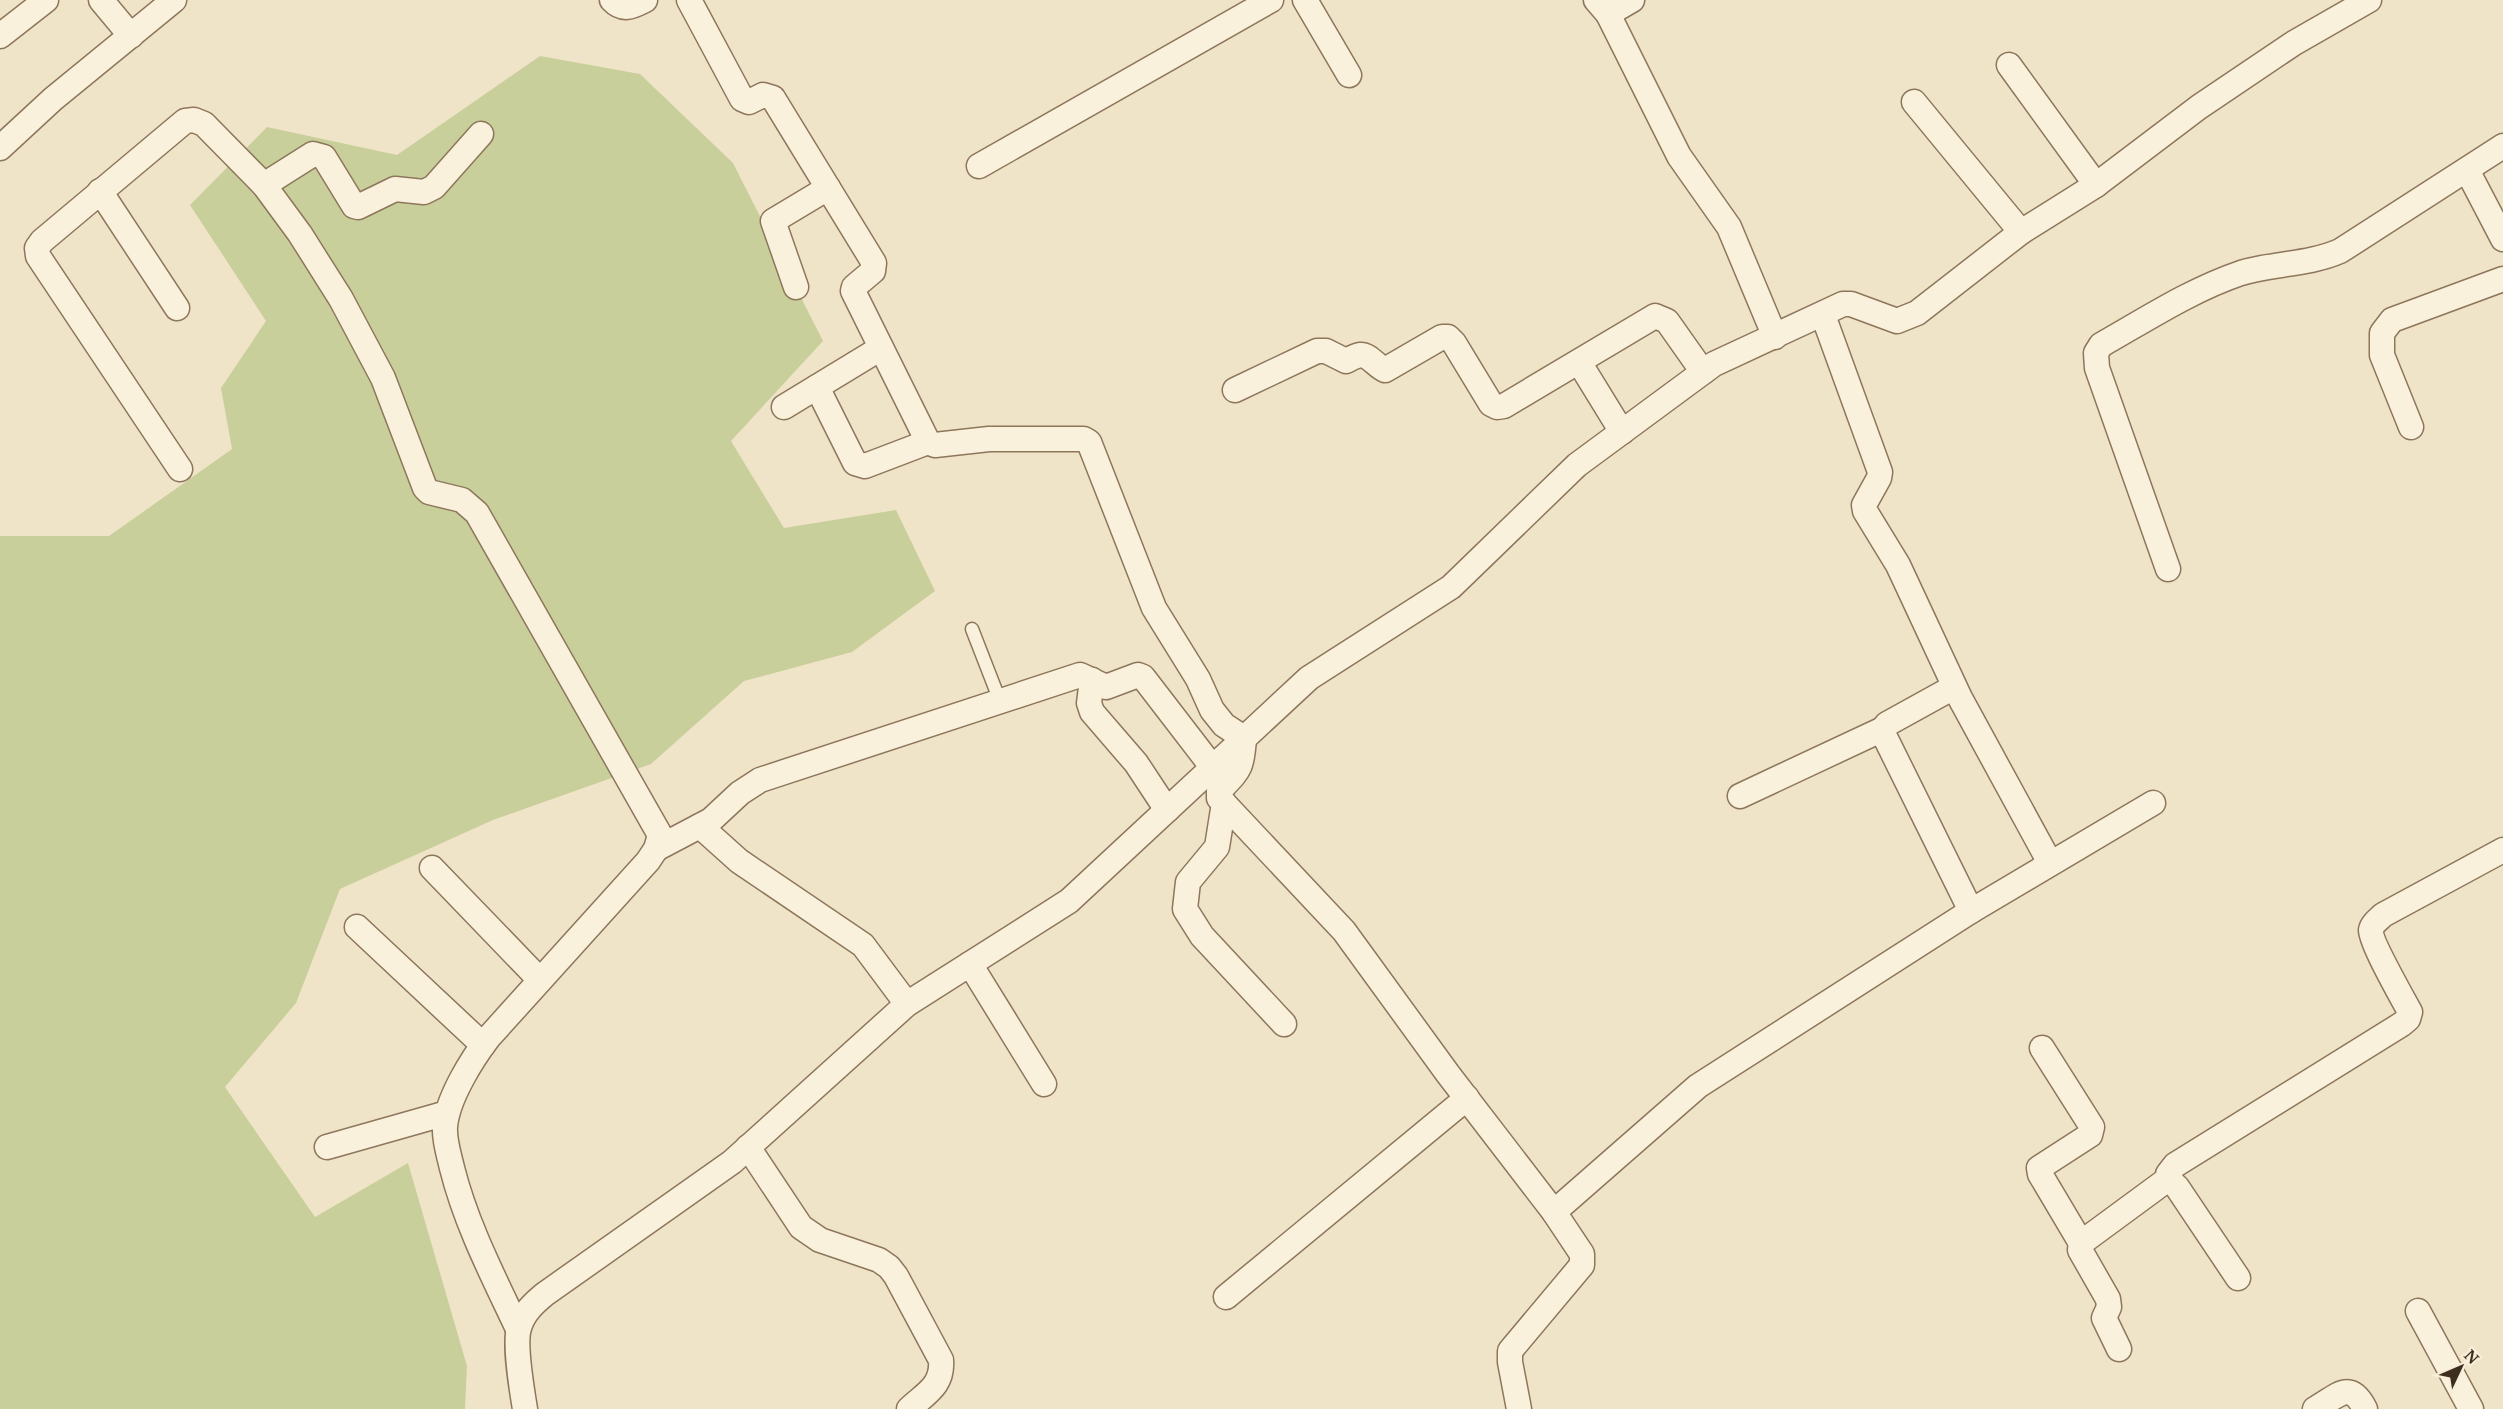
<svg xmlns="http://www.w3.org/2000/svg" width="2503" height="1409" viewBox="0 0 2503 1409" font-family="'Noto Serif',serif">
  <rect width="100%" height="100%" fill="#f0e4c8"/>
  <path fill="#c9cf9b" d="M 540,56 L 640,74 L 733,163 L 823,341 L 731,441 L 784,528 L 896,510 L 935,591 L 852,652 L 744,681 L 651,764 L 493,820 L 340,889 L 296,1003 L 225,1087 L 315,1217 L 408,1163 L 467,1366 L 465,1409 L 0,1409 L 0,536 L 109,536 L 232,449 L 221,388 L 266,321 L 190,205 L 267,127 L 397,155 Z"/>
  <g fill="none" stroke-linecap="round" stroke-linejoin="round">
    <g stroke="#8d765c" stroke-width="15">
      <path id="lane" d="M 972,629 L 1000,701"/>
    </g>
    <g stroke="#8d765c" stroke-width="27">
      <g id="street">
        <path d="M 101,0 L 131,36"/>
        <path d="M 612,0 C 623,12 633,6 645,0"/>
        <path d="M 689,0 L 742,99 L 749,102 L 763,95 L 773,98 L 874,263 L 873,271 L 854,287 L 853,291 L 928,442 L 935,445 L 989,439 L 1084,439 L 1089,442 L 1154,608 L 1198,679 L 1212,710 L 1224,725 L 1244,738 C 1242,769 1240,769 1219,791 L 1219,798 L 1344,931 L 1448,1074 L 1554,1212 L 1582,1254 L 1582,1265 L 1510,1351 L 1510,1362 L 1519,1409"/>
        <path d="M 1305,0 L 1349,75"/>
        <path d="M 1596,0 L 1608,14 L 1679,156 L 1729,227 L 1775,337"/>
        <path d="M 1608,14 L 1632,0"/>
        <path d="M 0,36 L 46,0"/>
        <path d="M 2009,65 L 2096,185"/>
        <path d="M 1914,102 L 2021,232"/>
        <path d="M 0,148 L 53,99 L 174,0"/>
        <path d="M 979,166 L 1271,0"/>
        <path d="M 2467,170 L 2503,239"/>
        <path d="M 264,185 L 313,154 L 324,157 L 354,206 L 358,207 L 395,189 L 424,192 L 434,187 L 481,134"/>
        <path d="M 100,191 L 177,308"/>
        <path d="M 796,287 L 773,221 L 828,188"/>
        <path d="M 1823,315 L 1880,472 L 1879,478 L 1864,505 L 1865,511 L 1898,565 L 1960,698 L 2050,863"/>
        <path d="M 1579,362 L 1622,432"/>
        <path d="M 817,387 L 855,463 L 865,466 L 928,442"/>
        <path d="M 1235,390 L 1317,351 L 1326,351 L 1346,361 C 1350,359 1355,356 1360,355 C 1369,354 1377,367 1385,370 L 1442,337 L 1448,337 L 1454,343 L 1491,404 L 1497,407 L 1504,406 L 1655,316 L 1667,321 L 1703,372"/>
        <path d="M 784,407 L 881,348"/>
        <path d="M 2411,427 L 2382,355 L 2382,333 L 2392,320 L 2503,279"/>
        <path d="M 180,469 L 38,256 L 37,248 L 42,241 L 185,121 L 194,120 L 204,124 L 264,185 L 300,234 L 341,299 L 383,378 L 425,488 L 429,492 L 462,500 L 477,513 L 660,835 L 656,849 L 648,861 L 489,1037 C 472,1059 447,1099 445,1127 C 444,1140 449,1155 452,1168 C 466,1224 493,1276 518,1329"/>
        <path d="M 2168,569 L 2097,368 L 2096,353 L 2101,345 C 2147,319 2191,290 2241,273 C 2273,263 2308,265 2340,251 L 2503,146"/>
        <path d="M 1092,680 L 1089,703 L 1092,712 L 1136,763 L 1167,810"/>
        <path d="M 1954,687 L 1887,724 L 1883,729 L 1884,735 L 1971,911"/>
        <path d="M 1740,796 L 1883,729"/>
        <path d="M 1224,803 L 1217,847 L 1188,882 L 1185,909 L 1202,936 L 1284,1024"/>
        <path d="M 700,826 L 739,861 L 863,945 L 907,1004"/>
        <path d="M 656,849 L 711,820 L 740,793 L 760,780 L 1080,675 L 1106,687 L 1138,675 L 1143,677 L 1213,768"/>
        <path d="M 432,868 L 540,980"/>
        <path d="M 357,927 L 483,1045"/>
        <path d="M 970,964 L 1044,1084"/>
        <path d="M 2042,1048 L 2092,1127 L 2090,1135 L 2039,1168 L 2040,1174 L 2081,1243"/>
        <path d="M 327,1147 L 447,1113"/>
        <path d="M 748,1147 L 801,1227 L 820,1240 L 879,1260 L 889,1267 L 896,1276 L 941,1360 C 943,1386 926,1393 909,1409"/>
        <path d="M 2168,1179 L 2177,1187 L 2238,1278"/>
        <path d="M 1554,1212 L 1698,1086 L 1971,911 L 2153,803"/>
        <path d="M 1226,1297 L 1467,1098"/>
        <path d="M 2418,1311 L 2471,1409"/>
        <path d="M 2119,1349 L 2104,1318 L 2109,1307 L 2108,1299 L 2080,1250 L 2081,1243 L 2168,1179 L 2168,1174 L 2175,1165 L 2402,1024 L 2408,1019 L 2410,1012 C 2403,999 2370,941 2371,930 C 2372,924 2379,919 2383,915 L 2503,850"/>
        <path d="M 525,1409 C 522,1391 514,1344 519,1328 C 523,1313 534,1303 545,1294 L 732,1162 L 907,1004 L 1069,901 L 1309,678 L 1451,587 L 1577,465 L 1714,364 L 1843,304 L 1851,304 L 1897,321 L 1917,313 L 2021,232 L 2096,185 L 2199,107 L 2294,43 L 2369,0"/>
        <path d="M 2315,1409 C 2338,1396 2350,1379 2365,1409"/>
      </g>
    </g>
    <use href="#lane" stroke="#faf1dc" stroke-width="12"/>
    <use href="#street" stroke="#faf1dc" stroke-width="24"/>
  </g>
  <g transform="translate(2461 1367) rotate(46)" stroke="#f7eed8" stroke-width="4.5" paint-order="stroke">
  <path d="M0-4.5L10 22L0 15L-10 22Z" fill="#3d2e20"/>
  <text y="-9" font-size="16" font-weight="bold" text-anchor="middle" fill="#3d2e20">N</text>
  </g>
</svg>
